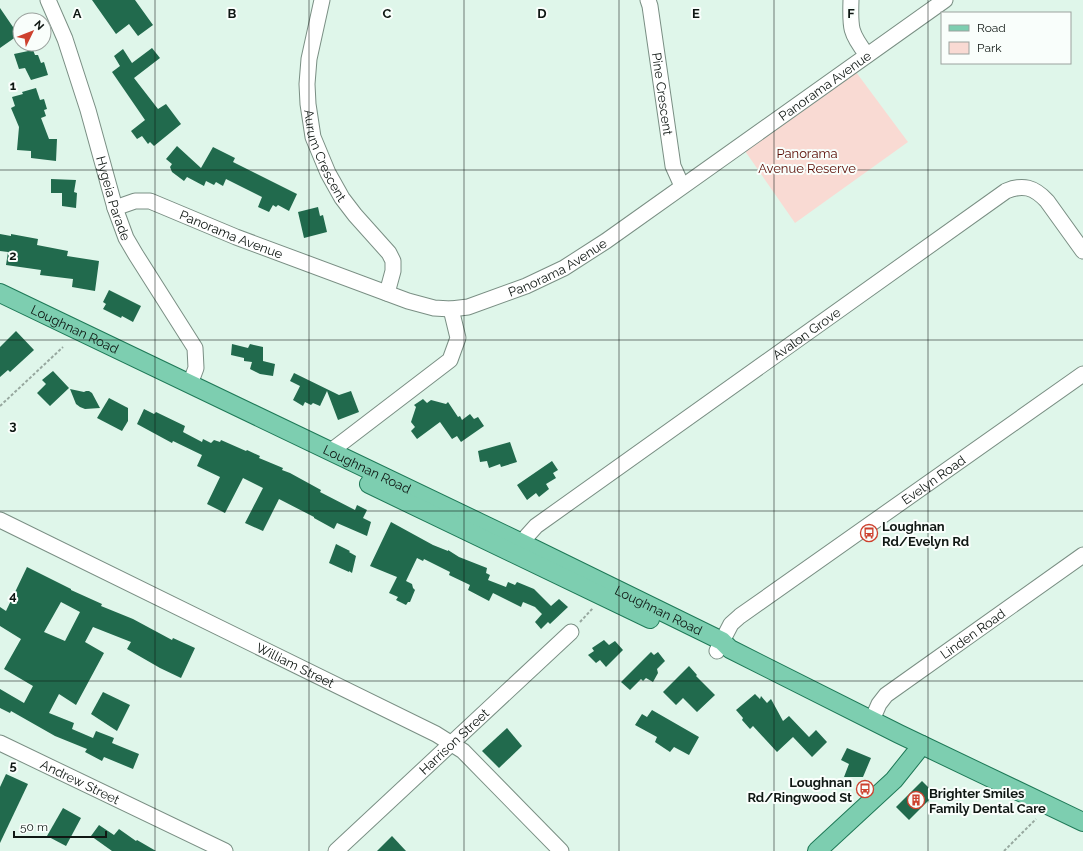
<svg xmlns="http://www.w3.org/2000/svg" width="1083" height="851" viewBox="0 0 1083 851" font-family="Raleway,sans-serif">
  <rect width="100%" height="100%" fill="#dff6ea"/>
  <path fill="#f9dad3" d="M 856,72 L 908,142 L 795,223 L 745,151 Z"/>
  <g fill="#216a4d" fill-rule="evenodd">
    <path d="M 92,0 L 135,0 L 153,25 L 138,36 L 129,24 L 116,34 Z"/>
    <path d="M 0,8 L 13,27 L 20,22 L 20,34 L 0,48 Z"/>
    <path d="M 152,48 L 160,58 L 134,78 L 158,109 L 166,104 L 181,124 L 154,146 L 150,142 L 148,144 L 142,136 L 137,139 L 131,131 L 145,120 L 112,72 L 120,66 L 114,56 L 123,49 L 132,63 Z"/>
    <path d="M 33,50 L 35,55 L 38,55 L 41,63 L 44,62 L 48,75 L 31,80 L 25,68 L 19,69 L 14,54 Z"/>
    <path d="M 36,88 L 40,100 L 44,99 L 47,109 L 44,110 L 46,116 L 41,118 L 49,139 L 57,139 L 56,161 L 31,158 L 31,151 L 17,150 L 19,127 L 11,108 L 15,106 L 12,97 L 23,94 L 22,92 Z"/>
    <path d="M 177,146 L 201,168 L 213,147 L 235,158 L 233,162 L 297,194 L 289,211 L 278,205 L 276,207 L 273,205 L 269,212 L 258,207 L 262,197 L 226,179 L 223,186 L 216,182 L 214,185 L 206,181 L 204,186 L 187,177 L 184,181 L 172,172 L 170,167 L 172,164 L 166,159 Z"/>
    <path d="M 51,179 L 76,180 L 74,192 L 77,193 L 76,208 L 62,206 L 62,193 L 51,193 Z"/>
    <path d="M 318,207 L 320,216 L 323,215 L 327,232 L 304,238 L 298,212 Z"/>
    <path d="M 0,234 L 11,236 L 11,234 L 38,239 L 37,245 L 68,251 L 67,256 L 99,261 L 95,291 L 72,287 L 73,279 L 40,275 L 41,270 L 6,265 L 8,252 L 0,251 Z"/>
    <path d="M 109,290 L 141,306 L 133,322 L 122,316 L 121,318 L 103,309 L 106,304 L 103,302 Z"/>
    <path d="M 16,331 L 34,350 L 10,372 L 8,370 L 0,377 L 0,347 Z"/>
    <path d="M 232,344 L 248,348 L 250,344 L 263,347 L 263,361 L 275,364 L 273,376 L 260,374 L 250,369 L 252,362 L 244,361 L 244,358 L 231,355 Z"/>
    <path d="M 53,371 L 69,388 L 50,406 L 37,393 L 46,384 L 42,380 Z"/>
    <path d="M 294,373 L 339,395 L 351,391 L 359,412 L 338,420 L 327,391 L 320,406 L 313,403 L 311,405 L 305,402 L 303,406 L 293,400 L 300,386 L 290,381 Z"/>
    <path d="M 70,389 L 84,392 L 86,391 L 89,391 L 92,393 L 100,408 L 85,409 L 80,407 L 76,404 Z"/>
    <path d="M 109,398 L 128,408 L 128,421 L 122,431 L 97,418 Z"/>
    <path d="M 423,399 L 427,403 L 431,400 L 446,404 L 448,402 L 458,417 L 460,416 L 462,420 L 470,414 L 474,419 L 478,417 L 484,426 L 461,442 L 457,436 L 452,439 L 440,422 L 417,439 L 411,431 L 415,427 L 411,422 L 416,407 L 414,405 Z"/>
    <path d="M 144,409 L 154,414 L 156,412 L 185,426 L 183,432 L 202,442 L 203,439 L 211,443 L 214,440 L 220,442 L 221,440 L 246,451 L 247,450 L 260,456 L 259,458 L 283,468 L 282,470 L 290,473 L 321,490 L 320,492 L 355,510 L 357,505 L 367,510 L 363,518 L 371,522 L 367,536 L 337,523 L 334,529 L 314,518 L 314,517 L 279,499 L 263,531 L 245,523 L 263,488 L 243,478 L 225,513 L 207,504 L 220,477 L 197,466 L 202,455 L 173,441 L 172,443 L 137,424 Z"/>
    <path d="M 510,442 L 517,462 L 501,467 L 500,464 L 489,468 L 487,461 L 480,462 L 478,451 Z"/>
    <path d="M 552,461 L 558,470 L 553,473 L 556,478 L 546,484 L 549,489 L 539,497 L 536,493 L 527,500 L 517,485 Z"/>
    <path d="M 391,522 L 433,545 L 448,551 L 448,550 L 459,557 L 487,568 L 486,573 L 490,575 L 488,580 L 506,587 L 508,582 L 515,585 L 517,582 L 534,589 L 551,606 L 559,599 L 568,607 L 550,624 L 548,622 L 541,629 L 535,622 L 542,614 L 535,607 L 523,602 L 521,607 L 493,593 L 489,601 L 468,590 L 470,585 L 449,575 L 450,572 L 424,559 L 423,561 L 417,558 L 406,581 L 412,584 L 413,588 L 415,590 L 410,602 L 408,602 L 406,605 L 396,600 L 398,597 L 389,593 L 397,577 L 370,566 Z"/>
    <path d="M 336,544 L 350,551 L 349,552 L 356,556 L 352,573 L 349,571 L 349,572 L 329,563 Z"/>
    <path d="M 27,567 L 71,589 L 71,590 L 102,604 L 101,606 L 133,619 L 172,640 L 173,638 L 195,648 L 181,678 L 160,668 L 127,649 L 131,642 L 93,627 L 85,642 L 104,653 L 76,705 L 59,694 L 49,713 L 74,723 L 72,729 L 93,738 L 96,731 L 114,738 L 112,743 L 139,754 L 133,769 L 104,757 L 102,761 L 85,752 L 87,749 L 55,736 L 11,711 L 10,713 L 0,708 L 0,689 L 24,703 L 33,686 L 4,669 L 21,639 L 0,626 L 0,607 L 6,611 ZM 61,602 L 80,612 L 65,641 L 44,632 Z"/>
    <path d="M 604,640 L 609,645 L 615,641 L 623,650 L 606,667 L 600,660 L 596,663 L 588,655 L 594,651 L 592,648 Z"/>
    <path d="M 651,652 L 654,655 L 658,652 L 665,661 L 657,669 L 658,673 L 653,682 L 646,678 L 643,681 L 641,679 L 630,690 L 621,682 Z"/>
    <path d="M 689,666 L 697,675 L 696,676 L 715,695 L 697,712 L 683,698 L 676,705 L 663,692 Z"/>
    <path d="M 103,692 L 130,705 L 117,731 L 91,714 Z"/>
    <path d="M 755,694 L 760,699 L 761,696 L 767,703 L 771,699 L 783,721 L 789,716 L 809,737 L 816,730 L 827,742 L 812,757 L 793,737 L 777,752 L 753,726 L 750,729 L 742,720 L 743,718 L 736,710 Z"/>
    <path d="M 652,710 L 699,737 L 689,755 L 674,747 L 670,752 L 655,742 L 657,737 L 635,725 L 642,714 L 647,717 Z"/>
    <path d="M 507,728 L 522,746 L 499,768 L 482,751 Z"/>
    <path d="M 847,748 L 871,758 L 863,777 L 844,777 L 849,764 L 841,760 Z"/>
    <path d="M 6,774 L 28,784 L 0,843 L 0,787 Z"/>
    <path d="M 922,781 L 935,794 L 909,820 L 896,807 Z"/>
    <path d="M 63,808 L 81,818 L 66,846 L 47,836 Z"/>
    <path d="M 99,825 L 114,835 L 119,829 L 136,841 L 137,840 L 156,851 L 112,851 L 91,836 Z"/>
    <path d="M 392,836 L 406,851 L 377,851 Z"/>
  </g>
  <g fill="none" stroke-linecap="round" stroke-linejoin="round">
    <g stroke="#7a8f84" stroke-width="17">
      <g id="minor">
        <path id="s1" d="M 48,0 L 65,39 L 88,110 L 115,208 L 126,238 L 136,255 L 195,348 L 196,368 L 190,384"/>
        <path id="s2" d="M 322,0 L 309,59 L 307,84 L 308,104 L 313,137 L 328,173 L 342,198 L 355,215 L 389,253 L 393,261 L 393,271 L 387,293"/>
        <path id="s3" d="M 648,0 L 650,6 L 673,166 L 682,186"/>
        <path d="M 851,0 C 850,28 850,33 867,55"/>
        <path id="s4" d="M 115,208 L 135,201 L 150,201 L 236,237 L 408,301 L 434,308 L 451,309 L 468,307 L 526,286 L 564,268 L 606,241 L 945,0"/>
        <path d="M 331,451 L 450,360 L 458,338 L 451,309"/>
        <path id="s5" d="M 0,520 L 436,734 L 463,751 L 561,851"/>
        <path id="s6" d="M 522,543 L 527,536 L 536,526 L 1006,191 C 1023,184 1034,187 1047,201 L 1083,251"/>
        <path id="s7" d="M 717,651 L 731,624 L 740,616 L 1083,374"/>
        <path id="s8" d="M 872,720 L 879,704 L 886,695 L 1083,555"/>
        <path id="s9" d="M 0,743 L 225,851"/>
        <path id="s10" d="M 336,851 L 571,632"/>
      </g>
    </g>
    <g stroke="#1e7957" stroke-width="20">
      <g id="major">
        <path id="s11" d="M 0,293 L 522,543 L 722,641 L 730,649 L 899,734 L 1083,822"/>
        <path d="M 369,484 L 650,619"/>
        <path d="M 817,851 L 894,780 L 922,745"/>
      </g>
    </g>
    <g stroke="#97a89f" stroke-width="2" stroke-dasharray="3 2" stroke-linecap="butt">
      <path d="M 0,406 L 63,347"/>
      <path d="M 580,622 L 593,608"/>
      <path d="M 1004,851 L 1036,819"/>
    </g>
    <use href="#minor" stroke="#fff" stroke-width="15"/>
    <use href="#major" stroke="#7dceb0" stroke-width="18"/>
  </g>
  <path fill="none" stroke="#0f1713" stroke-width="1" stroke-opacity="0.55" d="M 155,0 L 155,851M 309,0 L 309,851M 464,0 L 464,851M 619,0 L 619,851M 774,0 L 774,851M 928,0 L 928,851M 0,170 L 1083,170M 0,340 L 1083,340M 0,511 L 1083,511M 0,681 L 1083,681"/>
  <defs>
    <g id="bus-ring" transform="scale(0.9)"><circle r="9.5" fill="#f9fefb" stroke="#cd412e" stroke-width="1.5"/><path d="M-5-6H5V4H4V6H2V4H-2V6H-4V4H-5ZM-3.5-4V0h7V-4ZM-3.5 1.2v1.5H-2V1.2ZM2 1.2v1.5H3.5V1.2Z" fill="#cd412e"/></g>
    <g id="building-ring" transform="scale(0.9)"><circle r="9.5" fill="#f9fefb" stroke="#cd412e" stroke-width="1.5"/><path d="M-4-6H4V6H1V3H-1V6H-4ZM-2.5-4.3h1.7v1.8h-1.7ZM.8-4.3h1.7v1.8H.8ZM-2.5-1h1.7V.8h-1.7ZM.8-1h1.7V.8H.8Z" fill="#cd412e"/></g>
  </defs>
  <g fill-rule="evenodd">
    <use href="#bus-ring" x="869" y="533"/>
    <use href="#bus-ring" x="865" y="789"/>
    <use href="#building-ring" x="916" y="800"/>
  </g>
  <g text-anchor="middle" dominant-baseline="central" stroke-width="4" stroke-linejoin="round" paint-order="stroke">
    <g font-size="13" fill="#0f1713" stroke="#f9fefb">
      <text stroke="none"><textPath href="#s4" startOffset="796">Panorama Avenue</textPath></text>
      <text stroke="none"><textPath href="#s3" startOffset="95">Pine Crescent</textPath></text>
      <text stroke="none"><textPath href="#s2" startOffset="160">Aurum Crescent</textPath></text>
      <text stroke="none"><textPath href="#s1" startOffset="209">Hygeia Parade</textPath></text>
      <text stroke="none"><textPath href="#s4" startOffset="124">Panorama Avenue</textPath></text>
      <text stroke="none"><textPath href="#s4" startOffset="472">Panorama Avenue</textPath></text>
      <text stroke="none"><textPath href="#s11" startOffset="83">Loughnan Road</textPath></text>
      <text stroke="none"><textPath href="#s6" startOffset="354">Avalon Grove</textPath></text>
      <text stroke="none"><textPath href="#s11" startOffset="407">Loughnan Road</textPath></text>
      <text stroke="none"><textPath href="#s7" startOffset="279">Evelyn Road</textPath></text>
      <text stroke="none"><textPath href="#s11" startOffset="731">Loughnan Road</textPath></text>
      <text stroke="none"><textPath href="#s8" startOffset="135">Linden Road</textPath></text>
      <text stroke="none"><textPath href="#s5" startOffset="329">William Street</textPath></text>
      <text stroke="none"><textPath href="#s10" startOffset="161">Harrison Street</textPath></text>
      <text stroke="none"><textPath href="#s9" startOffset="89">Andrew Street</textPath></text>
    </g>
    <g font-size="13" fill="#5a0c04" stroke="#f9fefb">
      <text x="807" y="153">Panorama<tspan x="807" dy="15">Avenue Reserve</tspan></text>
    </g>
    <g font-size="13" font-weight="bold" fill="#0f1713" stroke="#f9fefb" text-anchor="start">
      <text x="882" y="526">Loughnan<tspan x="882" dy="15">Rd/Evelyn Rd</tspan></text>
      <text x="852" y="782" text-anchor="end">Loughnan<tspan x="852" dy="15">Rd/Ringwood St</tspan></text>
      <text x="929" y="793">Brighter Smiles<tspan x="929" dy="15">Family Dental Care</tspan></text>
    </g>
  </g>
  <g font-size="13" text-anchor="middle" font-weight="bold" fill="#0f1713" stroke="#f9fefb" stroke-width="4" stroke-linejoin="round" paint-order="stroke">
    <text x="77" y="18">A</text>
    <text x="232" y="18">B</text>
    <text x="387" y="18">C</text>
    <text x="542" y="18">D</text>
    <text x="696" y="18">E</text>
    <text x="851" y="18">F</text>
    <text x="13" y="90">1</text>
    <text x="13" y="260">2</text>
    <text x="13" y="430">3</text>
    <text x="13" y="600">4</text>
    <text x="13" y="770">5</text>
  </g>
  <rect x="941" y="12" width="130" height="52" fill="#f9fefb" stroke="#9ba29e"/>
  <rect x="949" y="25" width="20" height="6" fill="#7dceb0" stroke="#9ba29e"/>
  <text x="977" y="32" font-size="12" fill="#0f1713">Road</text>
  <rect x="949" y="42" width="20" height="12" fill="#f9dad3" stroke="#9ba29e"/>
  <text x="977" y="52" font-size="12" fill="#0f1713">Park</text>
  <g transform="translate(32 32) rotate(47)"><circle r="19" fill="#f9fefb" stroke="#9ba29e"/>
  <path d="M0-3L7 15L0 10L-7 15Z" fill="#cd412e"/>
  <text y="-6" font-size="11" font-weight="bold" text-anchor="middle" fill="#0f1713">N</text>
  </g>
  <path d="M14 831v6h92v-6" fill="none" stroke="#0f1713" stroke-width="2"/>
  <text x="20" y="831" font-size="12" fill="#0f1713" stroke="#f9fefb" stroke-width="3" paint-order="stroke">50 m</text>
</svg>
